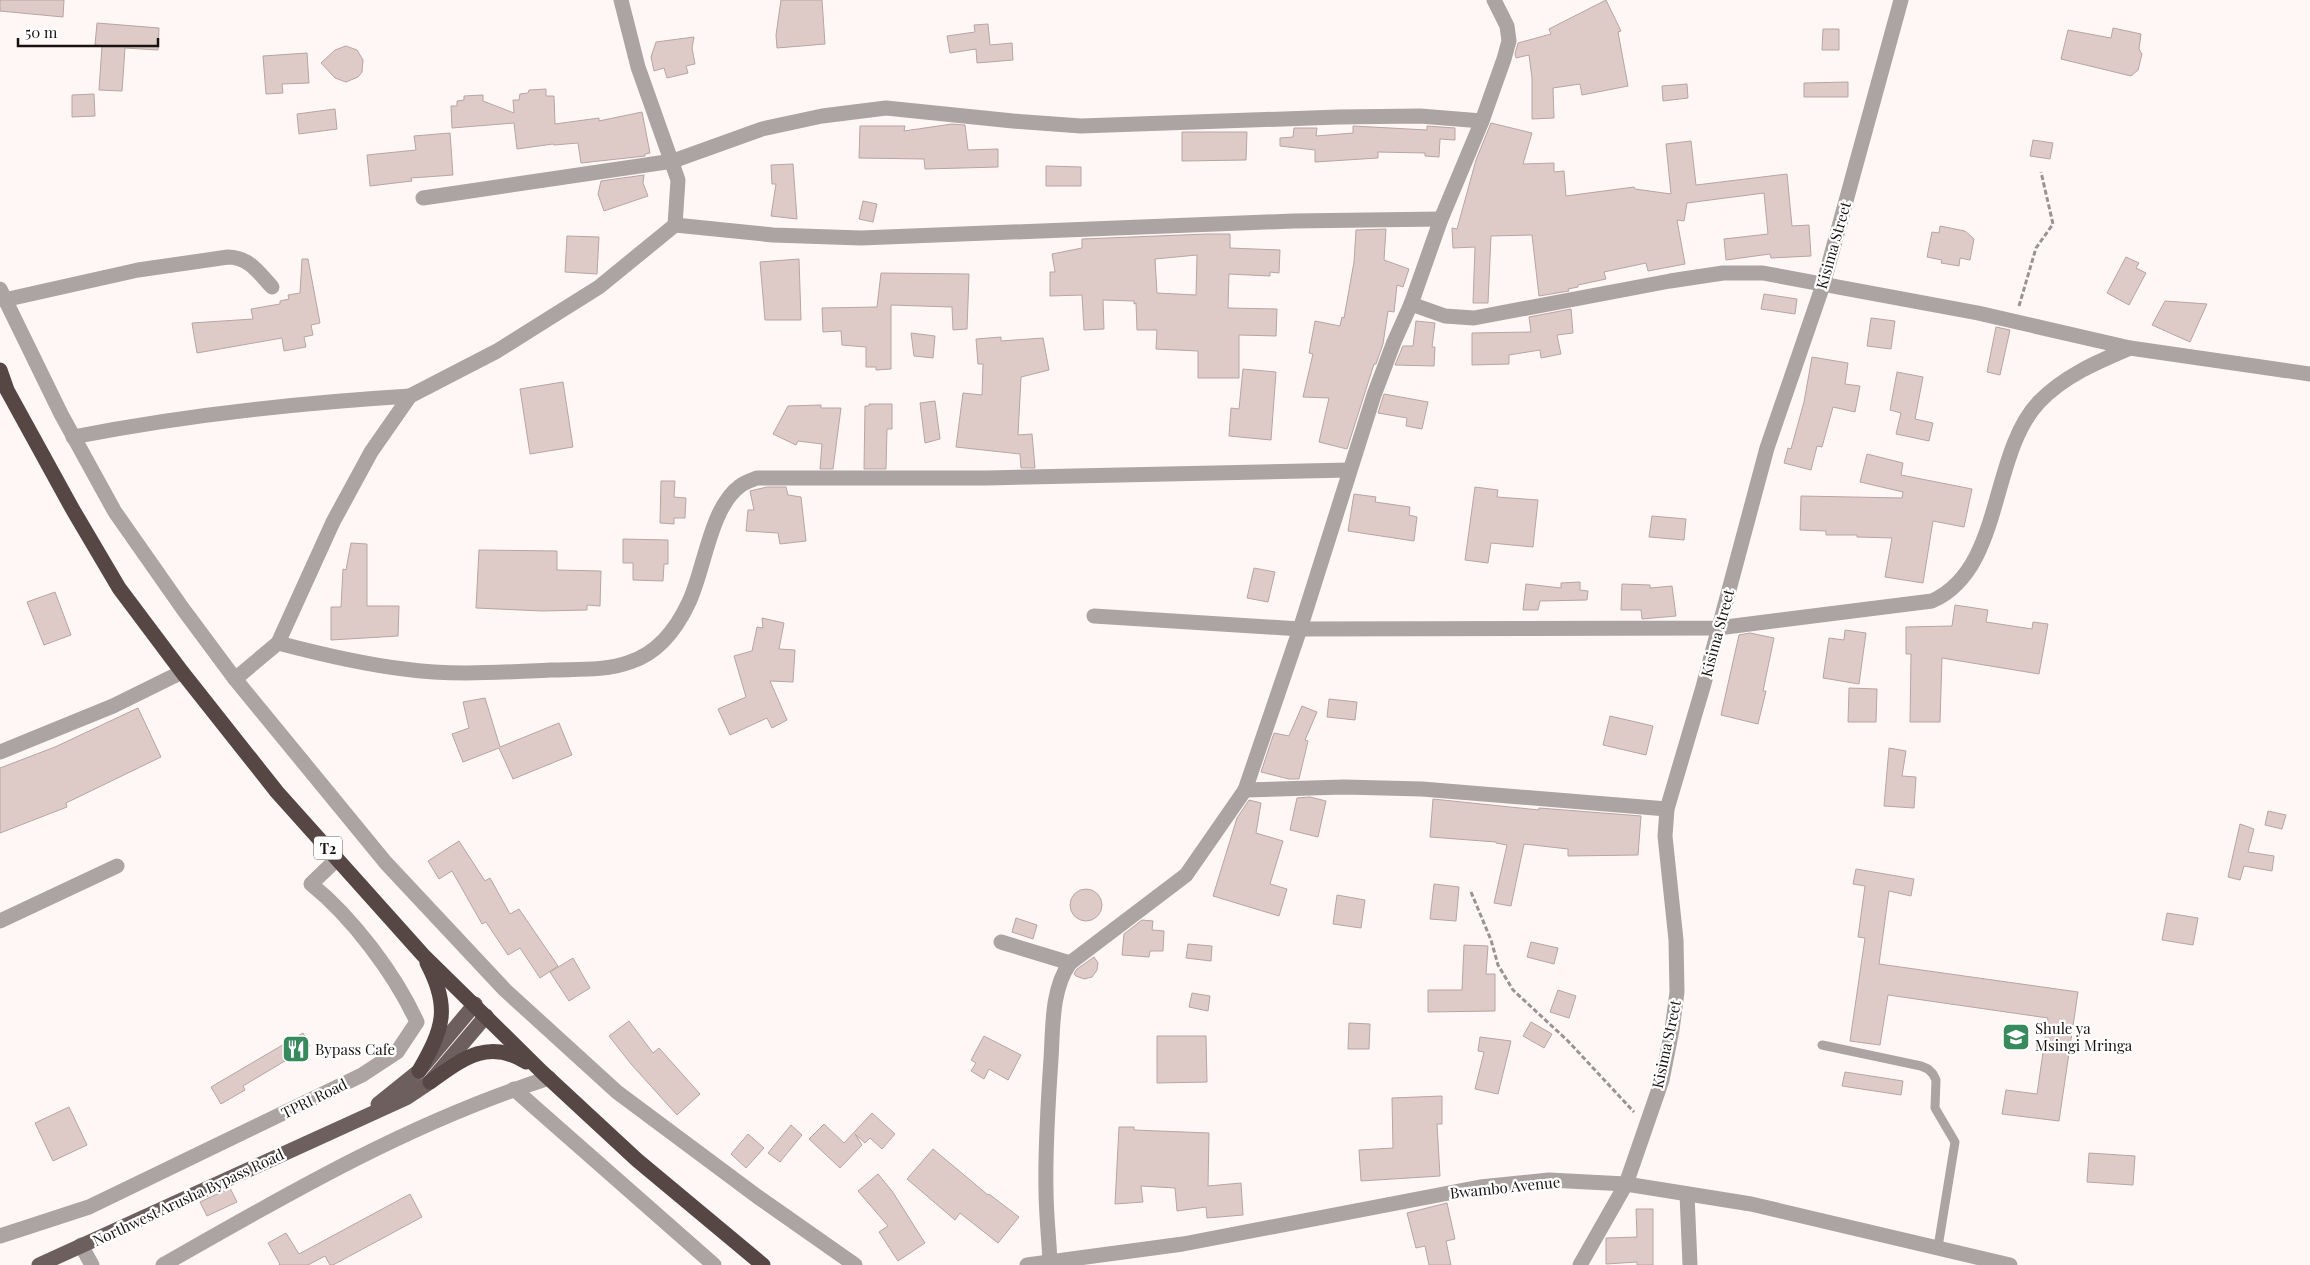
<svg xmlns="http://www.w3.org/2000/svg" width="2310" height="1265" viewBox="0 0 2310 1265" font-family="'Playfair Display',serif">
  <rect width="100%" height="100%" fill="#fff7f6"/>
  <g fill="#decbc8" stroke="#b7a5a2" fill-rule="evenodd">
    <path d="M 0,0 L 64,0 L 63,17 L 0,11 Z"/>
    <path d="M 781,0 L 822,0 L 825,44 L 777,48 L 776,35 Z"/>
    <path d="M 1606,0 L 1621,31 L 1618,32 L 1628,86 L 1582,95 L 1580,84 L 1553,88 L 1554,118 L 1532,119 L 1532,78 L 1529,55 L 1516,58 L 1515,54 L 1518,43 L 1551,34 L 1549,29 Z"/>
    <path d="M 97,23 L 159,28 L 158,50 L 125,48 L 122,91 L 99,90 L 102,46 L 95,45 Z"/>
    <path d="M 988,24 L 990,45 L 1012,43 L 1013,60 L 977,63 L 976,49 L 950,53 L 947,36 L 975,32 L 974,25 Z"/>
    <path d="M 2113,28 L 2141,34 L 2139,49 L 2142,54 L 2138,70 L 2131,76 L 2061,59 L 2068,30 L 2111,38 Z"/>
    <path d="M 1823,29 L 1839,29 L 1839,50 L 1822,50 Z"/>
    <path d="M 694,37 L 692,48 L 695,64 L 686,66 L 688,73 L 667,78 L 664,68 L 654,71 L 651,57 L 656,42 Z"/>
    <path d="M 346,46 L 357,50 L 363,60 L 362,72 L 358,77 L 346,82 L 335,78 L 321,63 L 335,50 Z"/>
    <path d="M 307,53 L 309,83 L 282,84 L 283,93 L 266,94 L 263,56 Z"/>
    <path d="M 1848,82 L 1848,97 L 1804,97 L 1804,83 Z"/>
    <path d="M 1687,84 L 1688,98 L 1663,101 L 1662,86 Z"/>
    <path d="M 546,89 L 546,96 L 554,96 L 555,124 L 599,118 L 599,121 L 642,112 L 650,153 L 645,154 L 645,156 L 581,163 L 578,143 L 554,145 L 553,144 L 517,149 L 514,123 L 452,128 L 451,106 L 457,106 L 457,101 L 464,100 L 464,96 L 483,95 L 483,101 L 514,113 L 513,100 L 519,100 L 520,94 L 528,93 L 529,90 Z"/>
    <path d="M 94,94 L 95,116 L 72,117 L 72,95 Z"/>
    <path d="M 335,109 L 337,129 L 299,134 L 297,114 Z"/>
    <path d="M 1491,123 L 1532,133 L 1523,164 L 1554,163 L 1554,172 L 1564,171 L 1566,196 L 1634,187 L 1635,189 L 1671,194 L 1666,144 L 1691,141 L 1696,185 L 1787,174 L 1792,226 L 1809,225 L 1811,256 L 1771,258 L 1770,254 L 1726,260 L 1724,239 L 1768,234 L 1764,193 L 1687,203 L 1684,221 L 1677,220 L 1685,264 L 1648,271 L 1646,263 L 1604,272 L 1606,279 L 1578,285 L 1578,287 L 1568,289 L 1569,291 L 1539,296 L 1532,235 L 1491,236 L 1488,303 L 1473,303 L 1475,247 L 1453,248 L 1452,228 L 1457,229 L 1476,160 Z"/>
    <path d="M 952,124 L 965,125 L 968,150 L 998,149 L 998,167 L 925,169 L 924,159 L 859,158 L 860,126 L 905,126 L 904,131 Z"/>
    <path d="M 1353,126 L 1427,130 L 1427,126 L 1455,128 L 1455,140 L 1440,139 L 1439,157 L 1425,156 L 1425,153 L 1378,152 L 1378,158 L 1315,162 L 1315,150 L 1280,146 L 1280,138 L 1293,137 L 1294,128 L 1317,128 L 1316,136 L 1353,133 Z"/>
    <path d="M 1182,132 L 1247,132 L 1246,160 L 1182,161 Z"/>
    <path d="M 450,133 L 453,175 L 411,178 L 412,181 L 370,186 L 367,155 L 416,150 L 414,136 Z"/>
    <path d="M 2033,140 L 2053,143 L 2050,159 L 2030,156 Z"/>
    <path d="M 793,164 L 797,219 L 771,216 L 776,184 L 772,184 L 771,165 Z"/>
    <path d="M 1046,166 L 1081,167 L 1081,186 L 1046,186 Z"/>
    <path d="M 644,175 L 643,183 L 648,196 L 604,211 L 598,194 L 601,181 Z"/>
    <path d="M 863,201 L 877,204 L 873,222 L 859,219 Z"/>
    <path d="M 1940,226 L 1965,231 L 1974,239 L 1970,260 L 1960,258 L 1959,266 L 1941,263 L 1942,260 L 1927,257 L 1932,232 L 1939,233 Z"/>
    <path d="M 1386,229 L 1384,260 L 1409,269 L 1403,287 L 1397,285 L 1394,312 L 1388,311 L 1383,344 L 1376,364 L 1374,364 L 1347,449 L 1319,442 L 1329,398 L 1303,397 L 1313,354 L 1309,353 L 1315,321 L 1340,326 L 1342,317 L 1344,318 L 1354,262 L 1356,230 Z"/>
    <path d="M 1207,234 L 1230,234 L 1230,248 L 1280,250 L 1279,273 L 1270,272 L 1270,276 L 1229,274 L 1228,308 L 1277,309 L 1276,336 L 1239,335 L 1239,378 L 1198,378 L 1198,351 L 1156,349 L 1157,330 L 1137,330 L 1136,303 L 1134,304 L 1134,301 L 1103,300 L 1104,329 L 1084,330 L 1082,295 L 1050,296 L 1050,272 L 1055,272 L 1052,254 L 1082,248 L 1082,239 ZM 1197,255 L 1196,295 L 1157,293 L 1155,259 Z"/>
    <path d="M 567,236 L 599,237 L 597,274 L 565,272 Z"/>
    <path d="M 2126,257 L 2139,263 L 2136,268 L 2146,273 L 2129,305 L 2107,293 Z"/>
    <path d="M 302,259 L 308,259 L 320,323 L 311,325 L 313,335 L 304,337 L 306,347 L 284,351 L 282,338 L 197,353 L 192,323 L 253,319 L 251,309 L 280,304 L 280,301 L 289,299 L 288,295 L 300,293 Z"/>
    <path d="M 799,259 L 801,320 L 765,320 L 760,262 Z"/>
    <path d="M 881,273 L 969,274 L 967,329 L 953,330 L 952,307 L 891,305 L 891,369 L 876,370 L 876,367 L 866,367 L 866,347 L 842,345 L 841,331 L 823,332 L 822,308 L 877,307 Z"/>
    <path d="M 1764,294 L 1797,299 L 1795,314 L 1761,309 Z"/>
    <path d="M 2165,301 L 2207,304 L 2190,342 L 2152,325 Z"/>
    <path d="M 1571,309 L 1573,333 L 1557,335 L 1561,354 L 1541,358 L 1540,350 L 1509,355 L 1509,364 L 1472,365 L 1472,333 L 1531,332 L 1529,317 Z"/>
    <path d="M 1871,318 L 1895,321 L 1891,349 L 1867,346 Z"/>
    <path d="M 1416,321 L 1435,323 L 1432,347 L 1435,347 L 1434,366 L 1395,365 L 1403,346 L 1413,346 Z"/>
    <path d="M 1996,327 L 2010,330 L 2000,375 L 1987,372 Z"/>
    <path d="M 911,333 L 935,336 L 933,358 L 914,356 Z"/>
    <path d="M 1001,337 L 1001,341 L 1043,338 L 1049,370 L 1021,377 L 1018,435 L 1032,434 L 1035,468 L 1021,468 L 1020,454 L 956,447 L 963,393 L 982,395 L 983,364 L 978,364 L 976,339 Z"/>
    <path d="M 1812,357 L 1848,363 L 1845,384 L 1860,386 L 1855,412 L 1833,407 L 1822,447 L 1817,446 L 1811,470 L 1784,463 L 1788,448 L 1791,449 L 1804,402 Z"/>
    <path d="M 1243,369 L 1276,372 L 1271,440 L 1229,436 L 1231,408 L 1239,409 Z"/>
    <path d="M 1897,372 L 1923,377 L 1915,419 L 1933,423 L 1929,441 L 1896,434 L 1901,413 L 1890,410 Z"/>
    <path d="M 563,382 L 573,447 L 530,454 L 520,389 Z"/>
    <path d="M 1384,394 L 1428,402 L 1422,429 L 1406,426 L 1407,418 L 1378,413 Z"/>
    <path d="M 935,401 L 940,439 L 925,443 L 920,403 Z"/>
    <path d="M 869,404 L 892,404 L 892,429 L 887,429 L 886,469 L 864,469 L 865,406 L 869,406 Z"/>
    <path d="M 821,405 L 821,408 L 841,408 L 833,469 L 820,469 L 822,444 L 798,441 L 796,445 L 773,434 L 788,406 Z"/>
    <path d="M 1867,454 L 1903,463 L 1901,475 L 1972,489 L 1964,527 L 1933,521 L 1923,583 L 1885,577 L 1892,538 L 1857,537 L 1857,535 L 1826,535 L 1826,531 L 1800,530 L 1801,496 L 1902,498 L 1903,492 L 1860,482 Z"/>
    <path d="M 661,481 L 675,481 L 674,497 L 686,498 L 685,518 L 674,518 L 674,524 L 660,523 Z"/>
    <path d="M 767,487 L 786,487 L 788,495 L 801,497 L 806,541 L 780,544 L 778,533 L 746,531 L 748,510 L 754,510 L 750,491 Z"/>
    <path d="M 1475,487 L 1498,490 L 1497,497 L 1538,500 L 1533,547 L 1491,543 L 1488,563 L 1465,560 Z"/>
    <path d="M 1354,494 L 1376,497 L 1375,502 L 1410,507 L 1409,515 L 1417,517 L 1414,541 L 1348,531 Z"/>
    <path d="M 1652,516 L 1686,519 L 1684,540 L 1649,537 Z"/>
    <path d="M 623,539 L 668,540 L 668,564 L 664,564 L 663,581 L 633,580 L 633,563 L 623,563 Z"/>
    <path d="M 351,543 L 367,544 L 367,606 L 399,606 L 398,636 L 331,640 L 331,607 L 341,607 L 343,569 L 346,570 Z"/>
    <path d="M 479,550 L 557,551 L 557,570 L 601,571 L 600,606 L 587,605 L 587,610 L 542,611 L 476,608 Z"/>
    <path d="M 1254,568 L 1275,572 L 1268,602 L 1247,598 Z"/>
    <path d="M 1580,582 L 1580,590 L 1588,591 L 1587,600 L 1540,601 L 1538,610 L 1523,610 L 1526,584 L 1561,588 L 1561,583 Z"/>
    <path d="M 1622,584 L 1650,585 L 1650,588 L 1672,586 L 1676,616 L 1642,619 L 1641,610 L 1621,610 Z"/>
    <path d="M 55,592 L 71,635 L 44,645 L 27,602 Z"/>
    <path d="M 1955,605 L 1988,610 L 1986,622 L 2032,629 L 2033,622 L 2048,624 L 2039,674 L 1942,658 L 1940,722 L 1910,722 L 1911,654 L 1906,654 L 1906,627 L 1952,626 Z"/>
    <path d="M 762,618 L 784,623 L 779,649 L 795,650 L 793,682 L 770,681 L 787,720 L 772,728 L 767,718 L 730,735 L 718,709 L 746,697 L 734,656 L 752,651 L 757,627 L 763,628 Z"/>
    <path d="M 1845,630 L 1866,633 L 1859,684 L 1823,678 L 1829,638 L 1844,640 Z"/>
    <path d="M 1750,633 L 1774,638 L 1763,691 L 1766,691 L 1758,724 L 1721,715 L 1739,635 Z"/>
    <path d="M 1849,688 L 1877,689 L 1876,722 L 1848,722 Z"/>
    <path d="M 485,698 L 500,747 L 559,723 L 572,755 L 513,779 L 499,748 L 463,762 L 452,734 L 469,728 L 463,702 Z"/>
    <path d="M 1329,699 L 1357,702 L 1355,720 L 1327,717 Z"/>
    <path d="M 1302,706 L 1317,712 L 1305,740 L 1308,741 L 1299,779 L 1289,779 L 1261,772 L 1274,733 L 1289,736 Z"/>
    <path d="M 138,708 L 161,757 L 66,803 L 67,807 L 0,833 L 0,768 L 55,747 Z"/>
    <path d="M 1610,716 L 1653,726 L 1646,755 L 1603,745 Z"/>
    <path d="M 1889,748 L 1906,751 L 1902,776 L 1916,777 L 1914,808 L 1884,806 Z"/>
    <path d="M 1310,797 L 1326,801 L 1318,837 L 1290,830 L 1297,798 Z"/>
    <path d="M 1433,799 L 1539,810 L 1539,808 L 1641,816 L 1638,855 L 1568,856 L 1568,849 L 1524,844 L 1511,906 L 1494,903 L 1507,845 L 1496,843 L 1496,842 L 1430,837 Z"/>
    <path d="M 1249,800 L 1261,803 L 1256,833 L 1283,841 L 1270,884 L 1287,889 L 1279,916 L 1213,896 L 1237,818 Z"/>
    <path d="M 2268,811 L 2286,815 L 2282,829 L 2265,825 Z"/>
    <path d="M 2240,824 L 2254,829 L 2248,852 L 2274,856 L 2272,871 L 2244,866 L 2240,880 L 2228,877 Z"/>
    <path d="M 459,841 L 485,881 L 490,878 L 510,914 L 519,909 L 558,966 L 540,978 L 520,948 L 508,955 L 486,922 L 482,924 L 452,871 L 439,879 L 428,861 Z"/>
    <path d="M 1856,869 L 1914,879 L 1911,896 L 1889,891 L 1879,964 L 2078,992 L 2059,1121 L 2002,1114 L 2006,1090 L 2037,1094 L 2048,1018 L 1888,995 L 1880,1045 L 1850,1041 L 1865,938 L 1858,937 L 1865,886 L 1853,884 Z"/>
    <path d="M 1434,884 L 1459,887 L 1456,921 L 1430,919 Z"/>
    <circle cx="1086" cy="905" r="16"/>
    <path d="M 1337,895 L 1365,900 L 1361,928 L 1333,924 Z"/>
    <path d="M 2167,913 L 2198,918 L 2193,945 L 2162,940 Z"/>
    <path d="M 1016,918 L 1037,925 L 1033,939 L 1012,932 Z"/>
    <path d="M 1142,920 L 1153,921 L 1152,930 L 1164,931 L 1163,951 L 1150,951 L 1149,957 L 1122,955 L 1124,934 Z"/>
    <path d="M 1531,942 L 1558,948 L 1554,964 L 1527,957 Z"/>
    <path d="M 1188,944 L 1212,946 L 1211,961 L 1186,958 Z"/>
    <path d="M 1464,945 L 1488,946 L 1486,974 L 1495,974 L 1495,1011 L 1428,1012 L 1428,990 L 1462,990 Z"/>
    <path d="M 1094,957 L 1098,963 L 1097,970 L 1092,977 L 1084,979 L 1076,976 L 1074,974 L 1077,969 Z"/>
    <path d="M 573,958 L 590,988 L 569,1001 L 550,972 Z"/>
    <path d="M 1558,990 L 1576,996 L 1569,1018 L 1550,1012 Z"/>
    <path d="M 1192,993 L 1210,996 L 1208,1011 L 1189,1007 Z"/>
    <path d="M 629,1021 L 653,1053 L 659,1048 L 700,1094 L 677,1115 L 631,1064 L 609,1036 Z"/>
    <path d="M 1531,1022 L 1552,1034 L 1544,1048 L 1523,1036 Z"/>
    <path d="M 1349,1023 L 1370,1024 L 1369,1049 L 1348,1049 Z"/>
    <path d="M 303,1033 L 310,1046 L 243,1086 L 245,1090 L 221,1104 L 211,1087 Z"/>
    <path d="M 984,1036 L 1021,1055 L 1008,1080 L 989,1069 L 984,1079 L 971,1071 L 976,1063 L 971,1060 Z"/>
    <path d="M 1157,1036 L 1206,1036 L 1207,1082 L 1157,1083 Z"/>
    <path d="M 1480,1037 L 1511,1041 L 1498,1094 L 1475,1089 L 1484,1052 L 1478,1051 Z"/>
    <path d="M 1845,1072 L 1903,1081 L 1901,1095 L 1842,1086 Z"/>
    <path d="M 1442,1096 L 1442,1124 L 1437,1124 L 1440,1176 L 1361,1181 L 1359,1150 L 1393,1148 L 1392,1098 Z"/>
    <path d="M 69,1107 L 87,1145 L 53,1161 L 35,1123 Z"/>
    <path d="M 872,1113 L 895,1134 L 882,1149 L 870,1138 L 865,1143 L 855,1134 L 862,1145 L 840,1168 L 809,1139 L 824,1124 L 844,1143 Z"/>
    <path d="M 791,1125 L 802,1135 L 780,1162 L 768,1153 Z"/>
    <path d="M 1119,1127 L 1134,1127 L 1134,1130 L 1209,1133 L 1208,1186 L 1241,1183 L 1243,1215 L 1207,1218 L 1206,1207 L 1177,1211 L 1175,1188 L 1141,1186 L 1143,1202 L 1115,1204 Z"/>
    <path d="M 748,1134 L 764,1148 L 746,1168 L 731,1154 Z"/>
    <path d="M 933,1149 L 988,1195 L 989,1194 L 1019,1217 L 998,1243 L 960,1213 L 955,1220 L 907,1179 Z"/>
    <path d="M 2089,1153 L 2135,1156 L 2133,1185 L 2087,1182 Z"/>
    <path d="M 878,1174 L 892,1191 L 925,1243 L 898,1261 L 879,1232 L 888,1226 L 858,1191 Z"/>
    <path d="M 230,1188 L 237,1202 L 207,1216 L 200,1202 Z"/>
    <path d="M 410,1194 L 422,1217 L 333,1265 L 330,1265 L 325,1256 L 308,1265 L 279,1265 L 280,1264 L 268,1243 L 286,1233 L 299,1254 Z"/>
    <path d="M 1447,1203 L 1455,1239 L 1446,1241 L 1451,1265 L 1429,1265 L 1425,1246 L 1416,1248 L 1407,1213 Z"/>
    <path d="M 1636,1209 L 1653,1209 L 1653,1265 L 1637,1265 L 1637,1262 L 1606,1264 L 1606,1238 L 1637,1237 Z"/>
  </g>
  <g fill="none" stroke-linecap="round" stroke-linejoin="round">
    <g stroke="#9a9392" stroke-width="3" stroke-dasharray="5 2.5" stroke-linecap="butt">
      <path d="M 2019,306 L 2036,248 L 2053,224 L 2041,172"/>
      <path d="M 1471,892 L 1491,940 L 1498,965 L 1513,990 L 1568,1041 L 1634,1112"/>
    </g>
    <path stroke="#aca4a3" stroke-width="9" d="M 1822,1045 L 1921,1066 L 1928,1069 L 1933,1074 L 1936,1080 L 1935,1108 L 1955,1142 L 1938,1247"/>
    <g stroke="#aca4a3" stroke-width="15">
      <path d="M 423,198 L 673,161 L 762,129 L 822,116 L 886,108 L 1013,121 L 1081,126 L 1338,117 L 1420,116 L 1482,121"/>
      <path d="M 675,225 L 773,235 L 861,238 L 1293,221 L 1441,219"/>
      <path d="M 0,289 L 61,414 L 115,512 L 183,609 L 235,679 L 386,863 L 505,990 L 617,1092 L 758,1197 L 855,1265"/>
      <path d="M 4,300 L 138,270 L 228,257 C 249,257 259,273 272,287"/>
      <path d="M 1411,304 L 1445,316 L 1474,318 L 1670,281 L 1723,273 L 1763,273 L 1978,313 L 2130,348 L 2310,374"/>
      <path d="M 73,437 C 185,415 297,403 410,396"/>
      <path d="M 1094,616 L 1300,629 L 1718,628 L 1932,601 C 2004,569 1989,455 2039,402 C 2064,376 2097,362 2130,348"/>
      <path d="M 278,643 C 320,654 361,664 404,669 C 453,676 503,672 551,670 C 577,669 606,671 630,662 C 658,653 677,628 689,602 C 705,568 710,508 740,486 C 745,482 752,480 757,478 L 987,478 L 1349,470"/>
      <path d="M 235,679 L 278,643 L 333,522 L 371,452 L 410,396 L 497,351 L 599,287 L 675,225 L 678,180 L 638,67 L 621,0"/>
      <path d="M 0,752 L 113,706 L 182,672"/>
      <path d="M 1245,790 L 1344,787 L 1422,789 L 1667,809"/>
      <path d="M 0,921 L 117,866"/>
      <path d="M 1001,942 L 1070,963"/>
      <path d="M 514,1089 L 714,1265"/>
      <path d="M 1687,1194 L 1690,1265"/>
      <path d="M 0,1236 L 89,1207 L 362,1075 L 397,1052 L 417,1022 C 395,974 352,917 311,884 L 337,859"/>
      <path d="M 81,1245 L 92,1265"/>
      <path d="M 1050,1262 C 1049,1238 1046,1214 1046,1190 C 1045,1146 1048,1103 1051,1059 C 1053,1029 1051,989 1070,963 L 1186,875 L 1245,790 L 1300,629 L 1374,395 L 1394,342 L 1411,304 L 1441,219 L 1482,121 L 1504,59 L 1509,41 L 1507,26 L 1494,0"/>
      <path d="M 163,1265 C 287,1194 413,1121 549,1078"/>
      <path d="M 1027,1265 L 1183,1244 L 1480,1187 L 1549,1180 L 1626,1184 L 1751,1204 L 2010,1265"/>
      <path d="M 1580,1265 L 1626,1184 L 1662,1080 L 1672,1030 L 1677,992 L 1676,940 L 1665,836 L 1667,809 L 1703,687 L 1767,448 L 1823,285 L 1901,0"/>
    </g>
    <g stroke="#6d5f5d" stroke-width="15">
      <path d="M 378,1104 L 419,1071 L 475,1004"/>
      <path d="M 39,1265 L 406,1098 L 430,1082 L 486,1016"/>
    </g>
    <g stroke="#564744" stroke-width="15">
      <path d="M 0,370 L 7,390 L 73,510 L 119,588 L 182,672 L 277,792 L 423,955 L 542,1072 L 637,1160 L 763,1265"/>
      <path d="M 419,1071 C 443,1029 451,1008 427,963"/>
      <path d="M 430,1082 C 462,1059 488,1038 526,1062"/>
    </g>
  </g>
  <defs>
    <g id="school-square" transform="scale(1.4375)"><rect x="-9" y="-9" width="18" height="18" rx="4" fill="#368a5c" stroke="#fff"/><path d="M0-5L7-2L0 1L-7-2ZM-4 1L0 2.5L4 1V4Q0 6-4 4Z" fill="#fff"/></g>
    <g id="restaurant-square" transform="scale(1.4375)"><rect x="-9" y="-9" width="18" height="18" rx="4" fill="#368a5c" stroke="#fff"/><path d="M-5-6h1v4h1v-4h1v4h1v-4h1v5L-1.5 .5V6h-2V.5L-5-1ZM5-6V6H3V1.5H1.5Q1.5-4 5-6Z" fill="#fff"/></g>
  </defs>
  <g fill-rule="evenodd">
    <use href="#school-square" x="2016" y="1037"/>
    <use href="#restaurant-square" x="296" y="1049"/>
  </g>
  <g text-anchor="middle" dominant-baseline="central" stroke-width="4.5" stroke-linejoin="round" paint-order="stroke">
    <rect fill="#fff" stroke="#5d5958" stroke-width="1" x="314" y="836.5" width="28" height="23" rx="4"/>
    <g font-size="14" font-weight="bold" fill="#181211">
      <text x="328" y="848">T2</text>
    </g>
    <g font-size="15" fill="#181211" stroke="#fff">
      <text transform="translate(1833 245) rotate(-74)">Kisima Street</text>
      <text transform="translate(1717 633) rotate(-75)">Kisima Street</text>
      <text transform="translate(1666 1044) rotate(-78)">Kisima Street</text>
      <text transform="translate(314 1098) rotate(-26)">TPRI Road</text>
      <text transform="translate(1505 1187) rotate(-6)">Bwambo Avenue</text>
      <text transform="translate(188 1197) rotate(-25)">Northwest Arusha Bypass Road</text>
    </g>
    <g font-size="15" fill="#181211" stroke="#fff" text-anchor="start">
      <text x="2035" y="1028">Shule ya<tspan x="2035" dy="17">Msingi Mringa</tspan></text>
      <text x="315" y="1049">Bypass Cafe</text>
    </g>
  </g>
  <path d="M18 38v8h140v-8" fill="none" stroke="#181211" stroke-width="2.5"/>
  <text x="25" y="38" font-size="15" fill="#181211" stroke="#ffffff" stroke-width="4" paint-order="stroke">50 m</text>
</svg>
